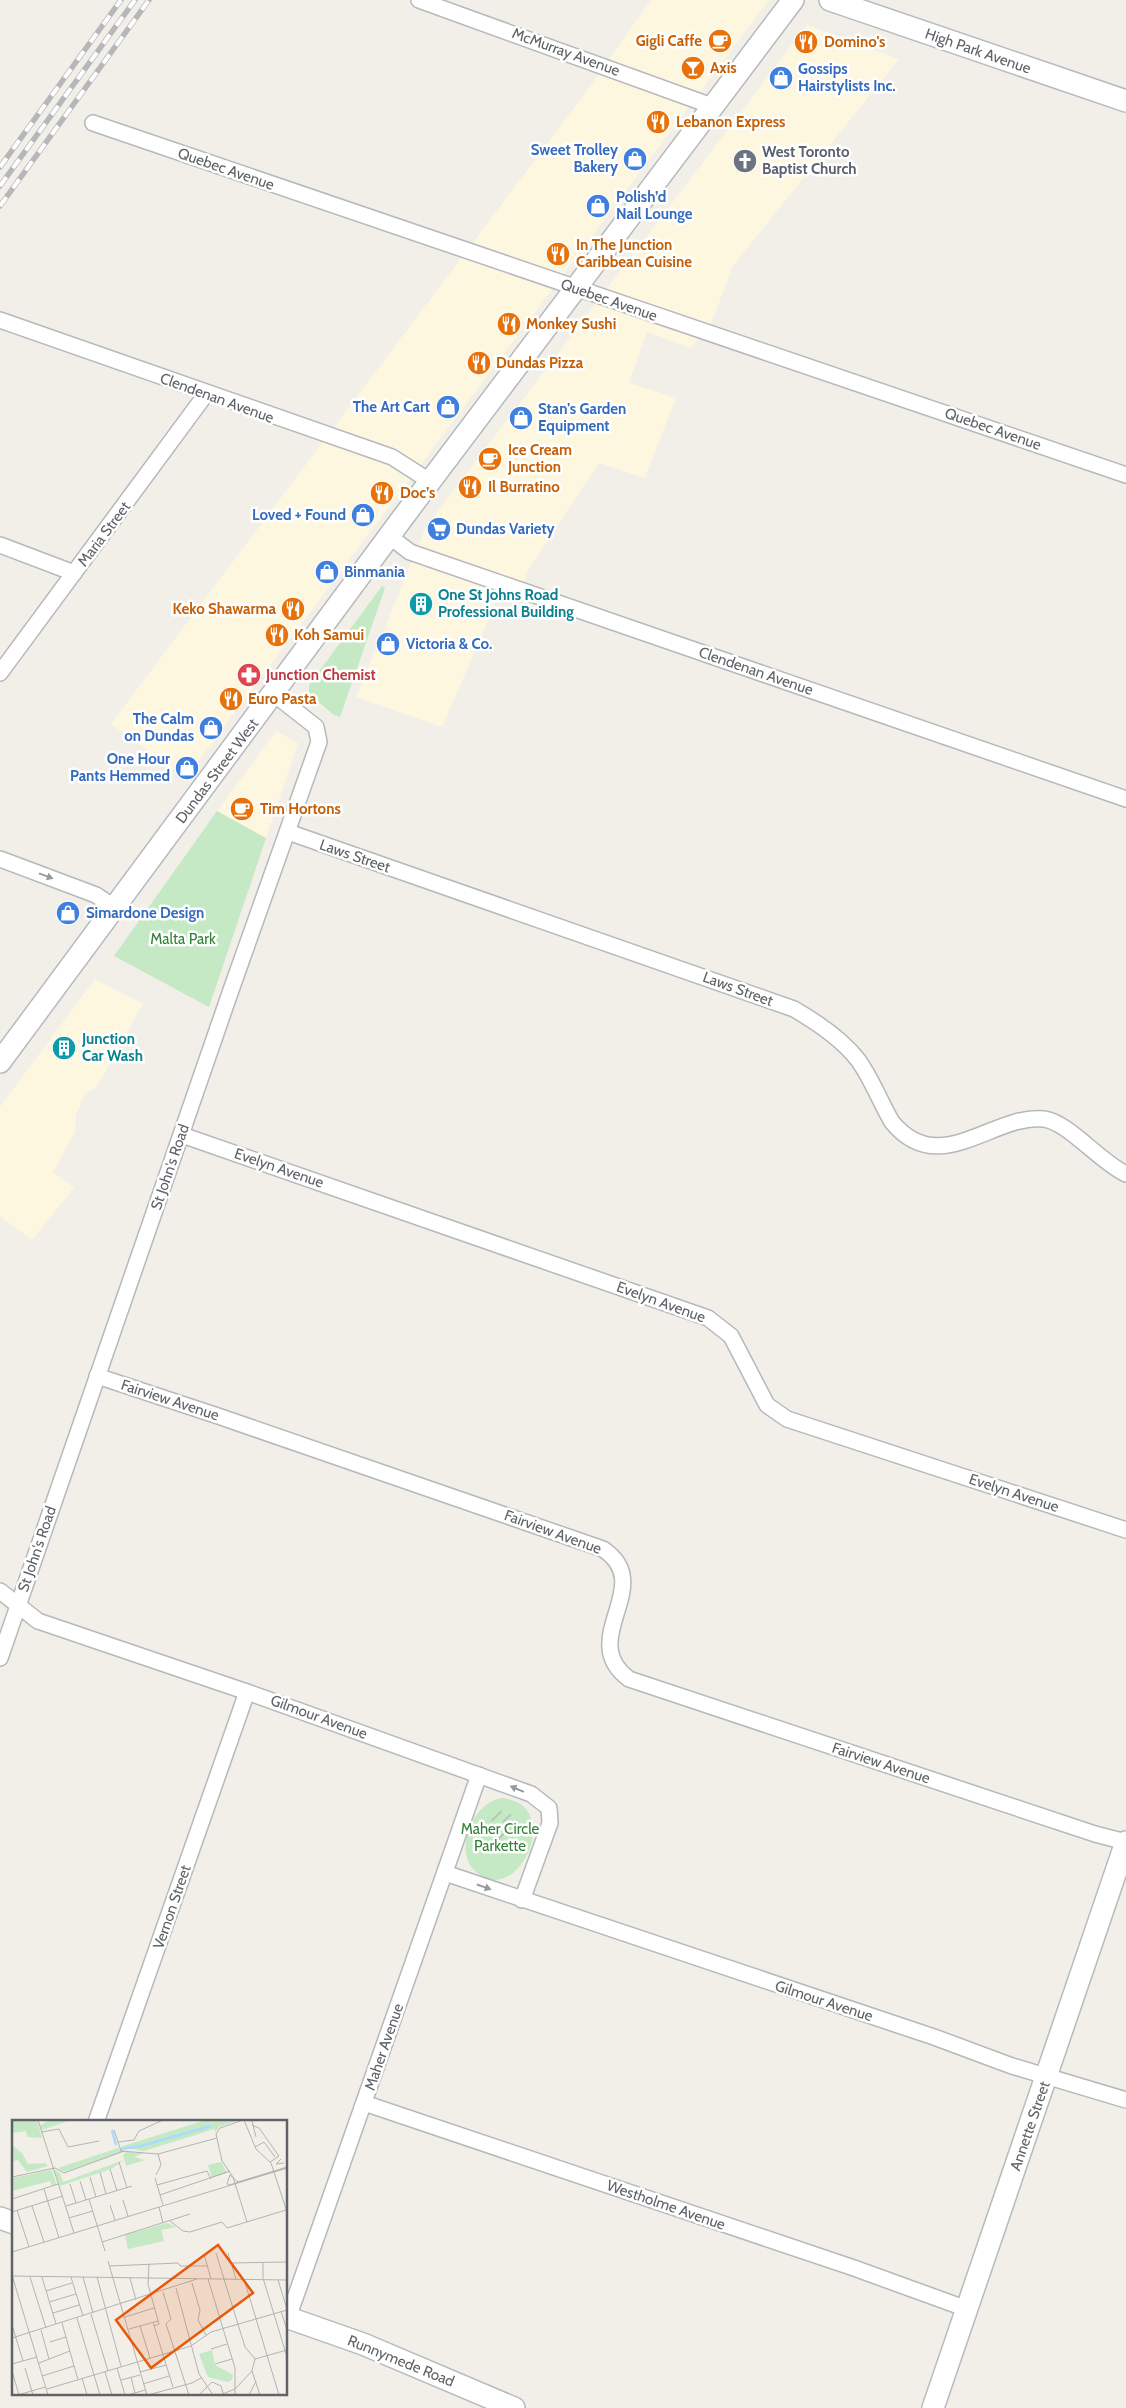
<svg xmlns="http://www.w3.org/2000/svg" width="1126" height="2408" viewBox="0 0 1126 2408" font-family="Cabin,sans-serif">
  <defs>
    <pattern id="garden-furrows" width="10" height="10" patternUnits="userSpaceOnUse" patternTransform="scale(1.25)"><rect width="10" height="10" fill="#c5e8c5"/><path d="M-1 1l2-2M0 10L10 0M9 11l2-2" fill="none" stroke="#a3c0a4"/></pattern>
  </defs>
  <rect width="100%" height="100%" fill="#f1efe8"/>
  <g fill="#fef7e0">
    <path d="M 651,0 L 769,0 L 186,778 L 111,724 L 591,85 Z"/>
    <path d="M 807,25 L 899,59 L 733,266 L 712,321 L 691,348 L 647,332 L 629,383 L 676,398 L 645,478 L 599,463 L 528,570 L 525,579 L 497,600 L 442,727 L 356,697 L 426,527 Z"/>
    <path d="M 276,731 L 298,743 L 266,838 L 217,811 Z"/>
    <path d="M 95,979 L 143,1004 L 96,1088 L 85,1093 L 76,1116 L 75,1132 L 53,1172 L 74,1188 L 32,1240 L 0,1216 L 0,1107 Z"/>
  </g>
  <g fill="#c5e8c5">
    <path d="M 382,586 L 385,588 L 340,717 L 334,715 L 309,694 L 309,685 Z"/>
    <path d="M 217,811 L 266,838 L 209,1007 L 114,956 Z"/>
    <path d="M 502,1798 C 566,1804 518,1909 476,1872 C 452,1851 473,1802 502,1798 Z"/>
  </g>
  <g fill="url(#garden-furrows)">
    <path d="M 496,1811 C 510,1810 517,1817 522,1829 L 514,1832 L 506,1822 L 492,1822 L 488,1813 Z"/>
    <circle cx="500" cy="1838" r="10"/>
  </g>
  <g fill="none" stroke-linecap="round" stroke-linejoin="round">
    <g stroke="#b5b8bc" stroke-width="18">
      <g id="street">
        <path d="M 419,0 L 712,106"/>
        <path d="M 93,123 L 1126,475"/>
        <path d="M 0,320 L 392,457 L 431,482"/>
        <path d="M 389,536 L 410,552 L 1126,799"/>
        <path d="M 0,545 L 74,573"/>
        <path d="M 0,673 L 206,394"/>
        <path d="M 288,832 L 794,1009 C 818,1023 842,1039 858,1060 C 872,1079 880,1102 892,1122 C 939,1180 994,1113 1044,1119 C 1068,1122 1100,1162 1126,1174"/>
        <path d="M 0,859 L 96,895 L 115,908"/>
        <path d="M 182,1135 L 708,1318 L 731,1336 L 767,1405 L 787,1419 L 1126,1530"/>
        <path d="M 97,1376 L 218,1416 L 603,1549 C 658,1586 575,1639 629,1679 L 1095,1834 L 1126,1842"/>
        <path d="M 0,1591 L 38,1621 L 247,1692 L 531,1794 L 549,1808 L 550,1823 L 522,1900"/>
        <path d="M 0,1658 L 231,990 L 319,742 L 316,727 L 274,694"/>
        <path d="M 445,1873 L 934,2037 L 1012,2066 L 1126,2100"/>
        <path d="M 364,2103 L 854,2268 L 967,2309"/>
        <path d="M 96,2122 L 247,1692"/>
        <path d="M 288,2318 L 479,1775"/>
      </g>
    </g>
    <g stroke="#b6babf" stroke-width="24">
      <g id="secondary">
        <path d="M 830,0 L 1126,101"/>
        <path d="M 0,1062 L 404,516 L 793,0"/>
        <path d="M 0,2218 L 14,2223"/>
        <path d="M 286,2317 L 363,2344 L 514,2408"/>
        <path d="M 933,2408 L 1126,1842"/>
      </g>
    </g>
    <use href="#street" stroke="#fff" stroke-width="15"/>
    <use href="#secondary" stroke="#fff" stroke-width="21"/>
    <g stroke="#b6b7b8" stroke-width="5.5">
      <g id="rail">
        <path d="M 0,167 L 121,0"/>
        <path d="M 0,186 L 135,0"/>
        <path d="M 0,206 L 149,0"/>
      </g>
    </g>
    <use href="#rail" stroke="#fff" stroke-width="4" stroke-dasharray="11" stroke-linecap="butt"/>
  </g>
  <defs><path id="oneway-solid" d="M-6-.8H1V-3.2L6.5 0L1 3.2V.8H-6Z" transform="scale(1.25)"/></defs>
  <g fill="#979a9d">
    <use href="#oneway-solid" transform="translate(46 876) rotate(20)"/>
    <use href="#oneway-solid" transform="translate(517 1789) rotate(-157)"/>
    <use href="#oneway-solid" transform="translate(484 1887) rotate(19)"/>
  </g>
  <defs>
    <g id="cafe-disc" transform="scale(1.25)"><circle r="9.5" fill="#e8710a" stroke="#fff"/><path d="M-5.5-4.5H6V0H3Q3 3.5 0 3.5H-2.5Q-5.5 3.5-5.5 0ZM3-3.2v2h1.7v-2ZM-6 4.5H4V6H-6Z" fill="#fff"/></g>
    <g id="restaurant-disc" transform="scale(1.25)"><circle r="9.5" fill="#e8710a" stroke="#fff"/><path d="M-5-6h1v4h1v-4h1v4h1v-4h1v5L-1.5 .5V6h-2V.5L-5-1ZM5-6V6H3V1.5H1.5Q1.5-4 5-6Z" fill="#fff"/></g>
    <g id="bar-disc" transform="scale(1.25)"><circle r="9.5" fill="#e8710a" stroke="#fff"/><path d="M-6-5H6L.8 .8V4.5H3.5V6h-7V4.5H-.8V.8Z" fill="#fff"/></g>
    <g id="shop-disc" transform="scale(1.25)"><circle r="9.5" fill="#3f7fe0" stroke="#fff"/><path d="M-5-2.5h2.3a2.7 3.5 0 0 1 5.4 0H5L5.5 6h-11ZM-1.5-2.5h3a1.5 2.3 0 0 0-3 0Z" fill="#fff"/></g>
    <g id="church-disc" transform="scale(1.25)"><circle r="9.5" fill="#6b7280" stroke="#fff"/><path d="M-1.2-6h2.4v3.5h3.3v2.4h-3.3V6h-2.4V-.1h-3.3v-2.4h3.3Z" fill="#fff"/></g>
    <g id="supermarket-disc" transform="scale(1.25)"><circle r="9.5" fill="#3f7fe0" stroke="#fff"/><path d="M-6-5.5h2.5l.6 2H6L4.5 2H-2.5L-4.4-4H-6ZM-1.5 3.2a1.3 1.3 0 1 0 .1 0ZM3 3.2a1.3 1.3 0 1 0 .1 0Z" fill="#fff"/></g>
    <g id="building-disc" transform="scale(1.25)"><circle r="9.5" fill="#0f9aa8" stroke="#fff"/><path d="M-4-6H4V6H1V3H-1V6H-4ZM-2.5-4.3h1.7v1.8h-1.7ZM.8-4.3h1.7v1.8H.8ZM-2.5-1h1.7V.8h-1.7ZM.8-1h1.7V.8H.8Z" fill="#fff"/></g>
    <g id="pharmacy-disc" transform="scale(1.25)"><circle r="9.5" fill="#e0444e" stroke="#fff"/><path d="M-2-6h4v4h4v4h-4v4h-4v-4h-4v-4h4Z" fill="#fff"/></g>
  </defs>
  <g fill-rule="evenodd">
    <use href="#cafe-disc" x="720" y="41"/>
    <use href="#restaurant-disc" x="806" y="42"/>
    <use href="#bar-disc" x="693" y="68"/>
    <use href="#shop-disc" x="781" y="78"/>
    <use href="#restaurant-disc" x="658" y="122"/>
    <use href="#shop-disc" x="635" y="159"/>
    <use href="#church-disc" x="745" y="161"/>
    <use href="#shop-disc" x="598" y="206"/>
    <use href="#restaurant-disc" x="558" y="254"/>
    <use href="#restaurant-disc" x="509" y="324"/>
    <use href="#restaurant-disc" x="479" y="363"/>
    <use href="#shop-disc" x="448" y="407"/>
    <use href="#shop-disc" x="521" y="418"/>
    <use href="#cafe-disc" x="490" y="459"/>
    <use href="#restaurant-disc" x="470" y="487"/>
    <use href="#restaurant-disc" x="382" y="493"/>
    <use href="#shop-disc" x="363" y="515"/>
    <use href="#supermarket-disc" x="439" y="529"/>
    <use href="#shop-disc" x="327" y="572"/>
    <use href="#building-disc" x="421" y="604"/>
    <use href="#restaurant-disc" x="293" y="609"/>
    <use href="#restaurant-disc" x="277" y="635"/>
    <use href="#shop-disc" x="388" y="644"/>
    <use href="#pharmacy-disc" x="249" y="675"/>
    <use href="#restaurant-disc" x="231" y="699"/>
    <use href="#shop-disc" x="211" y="728"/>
    <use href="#shop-disc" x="187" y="768"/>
    <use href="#cafe-disc" x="242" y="809"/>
    <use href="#shop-disc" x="68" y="913"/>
    <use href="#building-disc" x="64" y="1048"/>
  </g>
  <g text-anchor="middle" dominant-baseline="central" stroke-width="5" stroke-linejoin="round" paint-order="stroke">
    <g font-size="15" font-weight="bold" fill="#c56008" stroke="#fff" text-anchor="start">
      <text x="702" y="41" text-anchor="end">Gigli Caffe</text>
      <text x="824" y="42">Domino's</text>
      <text x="710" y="68">Axis</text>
      <text x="676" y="122">Lebanon Express</text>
      <text x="576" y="245">In The Junction<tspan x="576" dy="17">Caribbean Cuisine</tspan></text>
      <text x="526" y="324">Monkey Sushi</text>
      <text x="496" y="363">Dundas Pizza</text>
      <text x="508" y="450">Ice Cream<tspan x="508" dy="17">Junction</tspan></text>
      <text x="488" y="487">Il Burratino</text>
      <text x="400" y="493">Doc’s</text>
      <text x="276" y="609" text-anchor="end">Keko Shawarma</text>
      <text x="294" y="635">Koh Samui</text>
      <text x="248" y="699">Euro Pasta</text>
      <text x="260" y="809">Tim Hortons</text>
    </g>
    <g font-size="15" fill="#5f6368" stroke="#fff">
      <text transform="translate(978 51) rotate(19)">High Park Avenue</text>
      <text transform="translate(566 52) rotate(20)">McMurray Avenue</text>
      <text transform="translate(226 169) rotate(19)">Quebec Avenue</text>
      <text transform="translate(609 300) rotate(19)">Quebec Avenue</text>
      <text transform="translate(217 398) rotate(20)">Clendenan Avenue</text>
      <text transform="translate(993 429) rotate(19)">Quebec Avenue</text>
      <text transform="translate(104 534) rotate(-53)">Maria Street</text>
      <text transform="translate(756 671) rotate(19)">Clendenan Avenue</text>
      <text transform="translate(217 771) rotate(-53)">Dundas Street West</text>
      <text transform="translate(355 856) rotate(19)">Laws Street</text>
      <text transform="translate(738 989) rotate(20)">Laws Street</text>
      <text transform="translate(170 1167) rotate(-71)">St John's Road</text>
      <text transform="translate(279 1168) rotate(19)">Evelyn Avenue</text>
      <text transform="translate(661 1302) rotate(20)">Evelyn Avenue</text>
      <text transform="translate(170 1400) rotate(18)">Fairview Avenue</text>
      <text transform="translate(1014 1493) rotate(18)">Evelyn Avenue</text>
      <text transform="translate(553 1532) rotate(20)">Fairview Avenue</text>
      <text transform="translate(37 1549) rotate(-71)">St John's Road</text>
      <text transform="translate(319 1717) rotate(20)">Gilmour Avenue</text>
      <text transform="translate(881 1763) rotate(18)">Fairview Avenue</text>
      <text transform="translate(172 1907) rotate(-71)">Vernon Street</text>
      <text transform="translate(824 2001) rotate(18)">Gilmour Avenue</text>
      <text transform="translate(384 2047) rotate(-71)">Maher Avenue</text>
      <text transform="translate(1030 2126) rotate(-71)">Annette Street</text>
      <text transform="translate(666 2205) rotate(19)">Westholme Avenue</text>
      <text transform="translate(401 2361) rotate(22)">Runnymede Road</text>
    </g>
    <g font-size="15" font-weight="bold" fill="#366cbe" stroke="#fff" text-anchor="start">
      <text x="798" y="69">Gossips<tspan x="798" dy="17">Hairstylists Inc.</tspan></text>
      <text x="618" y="150" text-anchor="end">Sweet Trolley<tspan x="618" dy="17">Bakery</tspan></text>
      <text x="616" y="197">Polish’d<tspan x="616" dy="17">Nail Lounge</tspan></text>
      <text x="430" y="407" text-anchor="end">The Art Cart</text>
      <text x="538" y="409">Stan's Garden<tspan x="538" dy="17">Equipment</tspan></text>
      <text x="346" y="515" text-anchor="end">Loved + Found</text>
      <text x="456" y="529">Dundas Variety</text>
      <text x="344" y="572">Binmania</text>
      <text x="406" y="644">Victoria &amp; Co.</text>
      <text x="194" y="719" text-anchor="end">The Calm<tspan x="194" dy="17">on Dundas</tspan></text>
      <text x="170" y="759" text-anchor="end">One Hour<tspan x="170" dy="17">Pants Hemmed</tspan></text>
      <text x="86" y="913">Simardone Design</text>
    </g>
    <g font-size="15" font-weight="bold" fill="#5b616d" stroke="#fff" text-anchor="start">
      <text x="762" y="152">West Toronto<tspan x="762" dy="17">Baptist Church</tspan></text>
    </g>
    <g font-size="15" font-weight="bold" fill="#0d838f" stroke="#fff" text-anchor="start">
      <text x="438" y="595">One St Johns Road<tspan x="438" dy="17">Professional Building</tspan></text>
      <text x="82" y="1039">Junction<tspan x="82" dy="17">Car Wash</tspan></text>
    </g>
    <g font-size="15" font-weight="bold" fill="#be3a42" stroke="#fff" text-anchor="start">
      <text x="266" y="675">Junction Chemist</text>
    </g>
    <g font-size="15" fill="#348238" stroke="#fff">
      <text x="183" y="939">Malta Park</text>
      <text x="500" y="1829">Maher Circle<tspan x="500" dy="17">Parkette</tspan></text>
    </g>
  </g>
  <g transform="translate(12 2120)">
    <rect width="275" height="275" fill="#f1efe8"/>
    <path d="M 40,50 L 44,64 L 40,66 L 38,61 L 0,71 L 0,58 Z" fill="#c5e8c5"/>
    <path d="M 0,25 L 10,33 L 16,44 L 33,43 L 36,46 L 15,52 L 6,40 L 0,41 ZM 114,32 L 132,33 L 122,37 L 133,40 L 114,46 L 111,35 Z" fill="#c5e8c5"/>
    <path d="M 0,0 L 25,0 L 30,18 L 15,17 L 14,11 L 0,13 ZM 38,0 L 59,0 L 30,10 L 28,5 ZM 194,0 L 227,0 L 207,7 L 203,12 L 202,9 L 132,31 L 108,27 ZM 106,28 L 111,32 L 52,52 L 46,48 ZM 112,40 L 99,49 L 48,66 L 42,50 L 48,53 L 51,62 ZM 209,42 L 215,53 L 200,58 L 196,45 ZM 155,103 L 164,107 L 149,110 L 152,121 L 116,129 L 113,115 ZM 200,230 L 203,245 L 221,255 L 220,260 L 216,262 L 196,257 L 187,234 Z" fill="#c5e8c5"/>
    <path fill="none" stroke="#aadaff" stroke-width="2.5" d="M 100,10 L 104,25M 109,29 L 129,26 L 199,6"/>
    <path fill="none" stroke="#b3b3b1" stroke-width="1" d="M 26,0 L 62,113M 231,0 L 208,8 L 204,14 L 210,41 L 221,57 L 235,102M 232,0 L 244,29 L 259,43 L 275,92M 240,1 L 244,17M 240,5 L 247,8 L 267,36 L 258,42M 102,10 L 109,31 L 146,34 L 205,18M 127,11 L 151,0M 29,12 L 47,9 L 56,27 L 87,21M 106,22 L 122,20 L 127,11M 243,27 L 252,22 L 263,37M 269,39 L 264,44 L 272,43M 107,42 L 115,68M 275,47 L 226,62 L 218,55 L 215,64 L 217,65 L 275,48M 98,49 L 105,71M 88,52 L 94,74M 144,55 L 149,45 L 146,34M 0,57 L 43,48 L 52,53 L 112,31M 78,57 L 84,77M 143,58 L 151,85M 68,61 L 74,80M 58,64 L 64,83M 145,65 L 195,51 L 199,59M 32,69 L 47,118M 148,75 L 218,51M 0,79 L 46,64M 77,79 L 93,131M 111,80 L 116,96M 98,85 L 103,100M 20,86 L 32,122M 54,86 L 120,66M 147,87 L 151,103M 5,90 L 17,127M 0,92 L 51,76M 57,98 L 81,91M 158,101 L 171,111 L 178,112 L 210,102 L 215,108 L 274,90M 90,122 L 178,94M 0,132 L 275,48M 204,133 L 233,227 L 243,239 L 240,251 L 248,275M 216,133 L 224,159M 192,134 L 199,159M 96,141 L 135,275M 251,142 L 251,158 L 275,237M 219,143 L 275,142M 137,144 L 136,164 L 147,204 L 142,206M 98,146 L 166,143 L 168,146 L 196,146M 0,155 L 36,275M 0,156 L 275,160M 18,157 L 34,208M 30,157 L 44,204M 59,157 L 71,196M 71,157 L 81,193M 85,157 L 109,246M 118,158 L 124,180M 196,159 L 223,248 L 223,275M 232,159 L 267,275M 266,160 L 275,189M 180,163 L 188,190 L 186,200 L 194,215M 164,168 L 187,254 L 201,275M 34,171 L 60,163M 151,172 L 159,199 L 154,204 L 177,275M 37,182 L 64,174M 269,191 L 275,210M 41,193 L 67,185M 79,194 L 96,251M 113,197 L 142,188M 65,198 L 88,275M 141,202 L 161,267M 50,203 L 66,260M 0,205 L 11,241M 128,206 L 138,238M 117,209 L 146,201M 29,210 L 37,239M 0,218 L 185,159M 38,222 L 54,217M 199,229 L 215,224M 243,239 L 275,230M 27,243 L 58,231M 0,244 L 25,237M 203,244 L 220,239M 13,248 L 21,275M 105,248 L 113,275M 0,251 L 7,275M 93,252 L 100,275M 128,252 L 154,245M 30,256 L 62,246M 119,257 L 123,273M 70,258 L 75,275M 109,260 L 128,255M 131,264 L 157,256M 35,269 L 179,226 L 199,212 L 275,190M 6,275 L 33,267M 116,275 L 133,270M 136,275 L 180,263 L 189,258M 187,275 L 200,262 L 209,266 L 211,273M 208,275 L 223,269 L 240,251M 237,275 L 244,261"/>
    <path fill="#e8590c" fill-opacity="0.15" stroke="#e8590c" stroke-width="2.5" d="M 206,125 L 241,173 L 139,248 L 104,200 Z"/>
    <rect width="275" height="275" fill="none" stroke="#5f6368" stroke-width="2.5"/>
  </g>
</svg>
